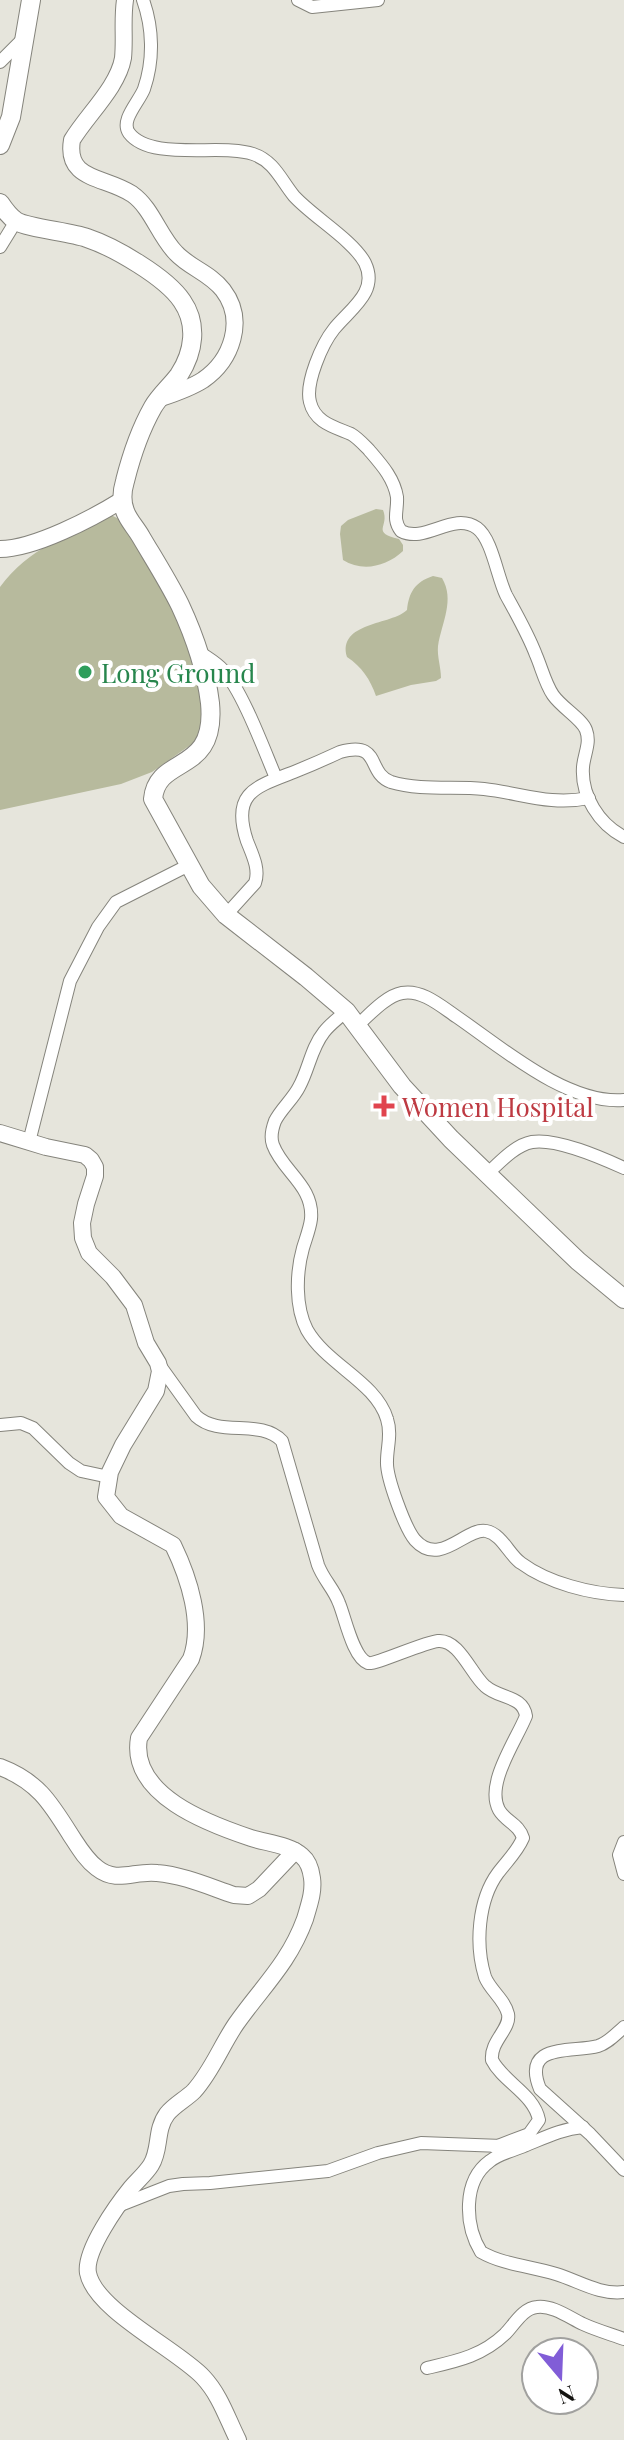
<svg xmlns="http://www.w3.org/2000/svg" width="624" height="2440" viewBox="0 0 624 2440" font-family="'Playfair Display',serif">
  <rect width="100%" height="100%" fill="#e6e5dc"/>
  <g fill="#b7ba9d">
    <path d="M 376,509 L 383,510 C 390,527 370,532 399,539 L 403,545 L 403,551 C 386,567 362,572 343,560 L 340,534 L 341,526 L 348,520 Z"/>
    <path d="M 111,515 L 117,518 L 143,551 L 166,591 L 196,668 L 206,717 L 199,739 L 152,772 L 121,784 L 0,810 L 0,587 C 29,548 68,535 111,515 Z"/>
    <path d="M 433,576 L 442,578 C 455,600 442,622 438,646 C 437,657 441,667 441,678 L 436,681 L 411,685 L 376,696 C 370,679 362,667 347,657 C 337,622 392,625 407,610 C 409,592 415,582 433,576 Z"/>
  </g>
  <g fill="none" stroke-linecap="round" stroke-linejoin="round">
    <g stroke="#85847c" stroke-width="14">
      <g id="minor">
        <path d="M 143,0 C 153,28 154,60 144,89 C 139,102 120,120 129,133 C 151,162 222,143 253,154 C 274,161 281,180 294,196 C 313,217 353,240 365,263 C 379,292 350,309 334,329 C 322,344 305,383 310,402 C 315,423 335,427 351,434 C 358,438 364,445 369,450 C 381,464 394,478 397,497 C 398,511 392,519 401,531 C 425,544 453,511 477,528 C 492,539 497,576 506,595 C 517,615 528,634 536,655 C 542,669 545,683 553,695 C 562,708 582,719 586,730 C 591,743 584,754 583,767 C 581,796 599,824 624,837"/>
        <path d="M 298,0 L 312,7 L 378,0"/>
        <path d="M 0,62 L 24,38"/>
        <path d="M 0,247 L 16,221"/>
        <path d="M 198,651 C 206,657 216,662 223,670 C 243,692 264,750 276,778"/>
        <path d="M 226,915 L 255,883 C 260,869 252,854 247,841 C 231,793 255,787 294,772 C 309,766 325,759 340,752 C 382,740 366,773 391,782 C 421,791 454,786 484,789 C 521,793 550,806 589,798"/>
        <path d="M 346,1011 C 339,1018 330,1024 324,1032 C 311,1048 309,1069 299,1087 C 293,1099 281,1109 275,1121 C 272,1129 270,1137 273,1145 C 283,1172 314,1186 311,1219 C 310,1228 306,1238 303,1248 C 296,1273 295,1307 307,1330 C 327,1365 376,1382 387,1419 C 392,1434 387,1447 387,1461 C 386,1477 405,1528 415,1540 C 440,1568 466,1527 486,1531 C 502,1534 509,1555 521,1563 C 548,1583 591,1594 624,1595"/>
        <path d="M 358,1025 C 370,1014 386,996 402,993 C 422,989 442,1007 457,1017 C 502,1048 568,1105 624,1100"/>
        <path d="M 29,1142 L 70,981 L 98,927 L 116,902 L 189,865"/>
        <path d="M 486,1175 C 499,1163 515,1145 532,1142 C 557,1138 602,1158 624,1168"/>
        <path d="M 158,1363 L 196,1416 C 220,1438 260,1418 282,1441 L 318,1565 C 323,1579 334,1589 339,1603 C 345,1617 353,1658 368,1663 C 375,1665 422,1643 438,1641 C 459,1639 471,1674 485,1686 C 499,1699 523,1695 526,1716 C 516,1741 485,1784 499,1810 C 506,1822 519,1824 523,1838 C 517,1852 507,1861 498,1873 C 478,1900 475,1945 485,1977 C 490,1990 505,2000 508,2014 C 511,2029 490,2041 492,2060 C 503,2082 534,2094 539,2120 L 529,2134 L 495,2147"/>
        <path d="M 0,1425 L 21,1423 L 33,1428 L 69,1463 L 81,1471 L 109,1477"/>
        <path d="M 624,1842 L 619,1855 L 624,1874"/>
        <path d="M 624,2027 C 616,2034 608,2043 598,2046 C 572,2053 521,2042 540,2089 L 590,2134 L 624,2170"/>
        <path d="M 583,2127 C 561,2129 544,2138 524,2146 C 513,2151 500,2153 490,2161 C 462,2181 465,2226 481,2252 C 504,2265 531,2266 556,2274 C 579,2281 599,2295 624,2292"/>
        <path d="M 118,2206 L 169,2186 L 183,2184 L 210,2183 L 328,2171 L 378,2153 L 421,2143 L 502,2146"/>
        <path d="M 427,2368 C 457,2361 482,2356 505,2334 C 514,2325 523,2308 537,2307 C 553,2305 570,2318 583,2324 C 596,2330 610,2334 624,2339"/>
      </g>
    </g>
    <g stroke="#85847c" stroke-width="18">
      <g id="major">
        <path d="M 125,0 C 122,20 125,39 123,58 C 118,87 87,115 72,140 C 65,181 105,176 132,194 C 152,208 159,236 176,253 C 190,268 210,273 223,290 C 246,320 232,360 203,380 C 189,389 173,394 158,399"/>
        <path d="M 0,549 C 34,549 93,518 122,500"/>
        <path d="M 0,1133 L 46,1147 L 85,1155 L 91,1160 L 95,1167 L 95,1176 L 86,1204 L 82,1223 L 83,1238 L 89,1253 L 113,1277 L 134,1305 L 146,1343 L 158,1363 L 160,1371 L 156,1391 L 123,1445 L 110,1472 L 106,1497 L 121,1516 L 173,1545 C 189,1578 204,1624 191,1659 L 139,1738 C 129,1795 209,1824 251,1838 C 267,1843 290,1845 302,1856 C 308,1861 311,1870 312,1878 C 314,1892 309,1905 305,1919 C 289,1963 262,1987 236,2024 C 221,2046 212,2071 194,2091 C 186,2099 174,2105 167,2114 C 155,2130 161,2149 151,2165 C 146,2173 138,2180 131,2188 C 118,2204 84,2251 88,2273 C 95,2310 178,2350 203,2377 C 220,2395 227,2418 238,2440"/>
        <path d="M 0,1767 C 37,1781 50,1802 70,1834 C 78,1846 85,1859 97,1868 C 117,1884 135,1870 157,1873 C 183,1875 210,1887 234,1895 L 248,1896 L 259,1889 L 295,1851"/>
      </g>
    </g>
    <g stroke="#85847c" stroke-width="20">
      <g id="highway">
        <path d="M 0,145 L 11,117 L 31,0"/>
        <path d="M 0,203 C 4,209 10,217 16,221 C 27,228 70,232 87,238 C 114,247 166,277 182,301 C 198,324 194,352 179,375 C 171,386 160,395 153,407 C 140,430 131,457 125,481 C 122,491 121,501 125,511 C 128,520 136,528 141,537 C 154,559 168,581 180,605 C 194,635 206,670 210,703 C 217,776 157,754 153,799 L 201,886 L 226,915 L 306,977 L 346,1011 L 402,1086 L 451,1139 L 578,1261 L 624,1299"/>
      </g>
    </g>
    <use href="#minor" stroke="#fff" stroke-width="12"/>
    <use href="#major" stroke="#fff" stroke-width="16"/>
    <use href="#highway" stroke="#fff" stroke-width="18"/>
  </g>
  <circle fill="#2e9e5b" stroke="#fff" stroke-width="3" cx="85" cy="672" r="8"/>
  <path fill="#e0444e" stroke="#fff" stroke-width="3" d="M380 1094h8v8h8v8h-8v8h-8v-8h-8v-8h8z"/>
  <g text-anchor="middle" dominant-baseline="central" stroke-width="8" stroke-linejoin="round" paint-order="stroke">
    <g font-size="26" fill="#27864d" stroke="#fff" text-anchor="start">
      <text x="101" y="672">Long Ground</text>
    </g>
    <g font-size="26" fill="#be3a42" stroke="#fff" text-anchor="start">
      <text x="402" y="1106">Women Hospital</text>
    </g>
  </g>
  <g transform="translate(560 2376) rotate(161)"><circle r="38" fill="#ffffff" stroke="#a1a19f" stroke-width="2"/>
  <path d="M0-6L14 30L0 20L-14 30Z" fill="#815dd7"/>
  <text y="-12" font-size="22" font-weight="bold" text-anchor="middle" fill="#141310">N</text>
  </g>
</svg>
